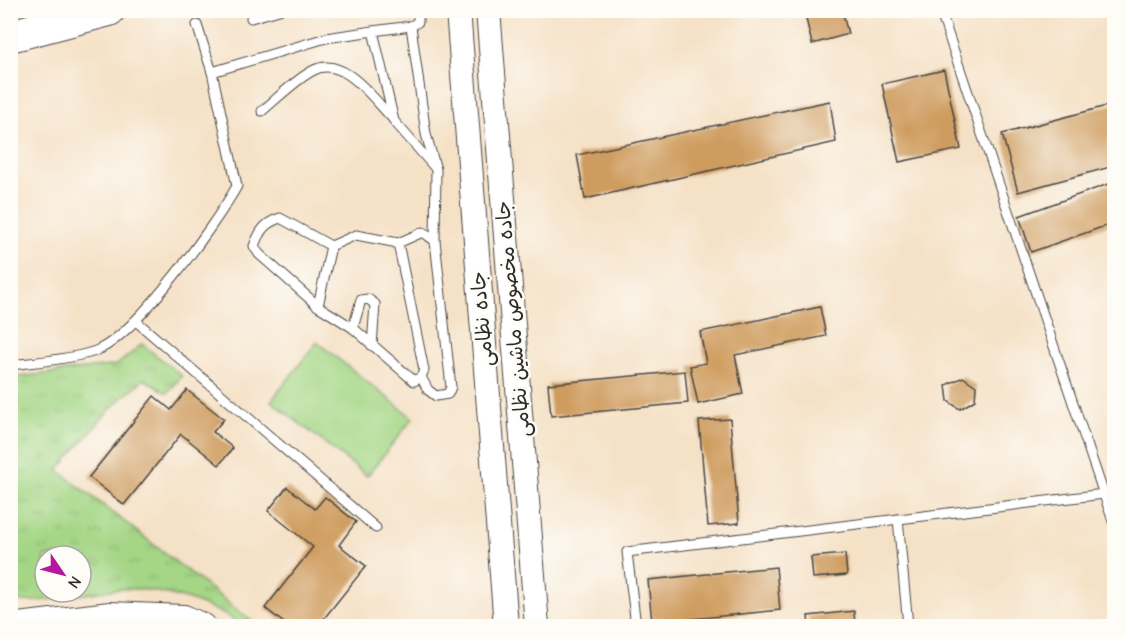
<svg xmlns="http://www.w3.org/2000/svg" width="1125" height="637" viewBox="0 0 1125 637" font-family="'Comic Neue','Playpen Sans Arabic',sans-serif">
  <defs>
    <pattern id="grass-tufts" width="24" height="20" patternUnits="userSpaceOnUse" patternTransform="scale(1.5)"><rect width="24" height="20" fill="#a4d685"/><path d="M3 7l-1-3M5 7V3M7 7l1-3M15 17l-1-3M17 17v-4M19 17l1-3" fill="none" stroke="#8db873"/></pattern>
  </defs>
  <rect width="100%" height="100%" fill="#fdfcf7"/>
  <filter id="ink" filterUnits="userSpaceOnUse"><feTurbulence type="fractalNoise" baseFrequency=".0167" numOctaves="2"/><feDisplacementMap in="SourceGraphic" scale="12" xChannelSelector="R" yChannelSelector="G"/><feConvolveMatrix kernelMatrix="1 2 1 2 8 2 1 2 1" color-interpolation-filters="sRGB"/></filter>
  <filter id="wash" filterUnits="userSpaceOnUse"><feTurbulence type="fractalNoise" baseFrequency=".008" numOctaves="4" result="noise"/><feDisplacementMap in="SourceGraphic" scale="24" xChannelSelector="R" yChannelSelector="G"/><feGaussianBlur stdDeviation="1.35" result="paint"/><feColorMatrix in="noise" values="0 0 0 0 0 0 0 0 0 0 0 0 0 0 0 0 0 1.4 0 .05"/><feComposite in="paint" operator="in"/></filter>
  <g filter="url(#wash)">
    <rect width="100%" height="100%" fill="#f5e1c6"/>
    <path fill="url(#grass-tufts)" stroke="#688058" stroke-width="1.5" fill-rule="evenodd" d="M 142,344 L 182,376 L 167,393 L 144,379 L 111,408 L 58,470 L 258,626 L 242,626 C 216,605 154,586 121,589 C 85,592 47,604 11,601 L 11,378 L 117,365 ZM 45,556 L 81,556 L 81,592 L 45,592 Z"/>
    <path fill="#a4d685" stroke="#688058" stroke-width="1.5" d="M 317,342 L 413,418 L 367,476 L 271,401 Z"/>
    <g id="blocks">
      <g fill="#cf9c5e">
        <path d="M 804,10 L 842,10 L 848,34 L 812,44 Z"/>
        <path d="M 944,70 L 961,149 L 899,162 L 882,84 Z"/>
        <path d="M 830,101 L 836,142 L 585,199 L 577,155 Z"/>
        <path d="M 1114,104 L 1114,166 L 1018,192 L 1002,134 Z"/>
        <path d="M 1114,182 L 1114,223 L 1031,252 L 1019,216 Z"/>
        <path d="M 820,307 L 826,336 L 735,355 L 743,394 L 698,404 L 690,366 L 706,363 L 700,332 Z"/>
        <path d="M 685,371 L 688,403 L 551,416 L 548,384 Z"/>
        <path d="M 963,377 L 976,386 L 975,400 L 960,409 L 948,401 L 946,385 Z"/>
        <path d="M 187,390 L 224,419 L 213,432 L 233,448 L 219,465 L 181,434 L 124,505 L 89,477 L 154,396 L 171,410 Z"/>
        <path d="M 730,419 L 739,523 L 708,526 L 699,421 Z"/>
        <path d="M 287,487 L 315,509 L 325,497 L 356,522 L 339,545 L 366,566 L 318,626 L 288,626 L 265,608 L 313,547 L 268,511 Z"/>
        <path d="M 845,554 L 847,575 L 813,578 L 811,557 Z"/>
        <path d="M 776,567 L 780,610 L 652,623 L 648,580 Z"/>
        <path d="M 854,611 L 855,626 L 809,626 L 808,616 Z"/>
      </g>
    </g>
  </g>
  <g filter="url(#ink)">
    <use href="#blocks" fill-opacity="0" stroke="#494642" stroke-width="1.5"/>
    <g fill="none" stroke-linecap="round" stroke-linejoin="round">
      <g stroke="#494642" stroke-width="11">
        <g id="service">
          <path d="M 940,10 L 1114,524"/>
          <path d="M 251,18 L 279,10"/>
          <path d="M 411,26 L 426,134 L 435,166"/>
          <path d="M 373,31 L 411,26 L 418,22 L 418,10"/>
          <path d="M 212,72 L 326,38 L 373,31 L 394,121 L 436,169 L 435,241"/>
          <path d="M 262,111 C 278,98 296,79 314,70 C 344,55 374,100 393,119"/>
          <path d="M 398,243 L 424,370 L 421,377 L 414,381 L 353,328 L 318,306 L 259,254 L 254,246 C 260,230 265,223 280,218 L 331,246 L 356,235 L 398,243 L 423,232 L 435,241 L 451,387 L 448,394 L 436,396 L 428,390 L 421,377"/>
          <path d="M 318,306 L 331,246"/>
          <path d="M 136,321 L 376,528"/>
          <path d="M 353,328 L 361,300 L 368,299 L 375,304 L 372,346"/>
          <path d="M 10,365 C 30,363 85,357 100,349 C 139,330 215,225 237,186 L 212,72 L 197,25"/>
          <path d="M 898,519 L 908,626"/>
          <path d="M 636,626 L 627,552 L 1104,494"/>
        </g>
      </g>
      <g stroke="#494642" stroke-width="26">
        <g id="tertiary">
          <path d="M 458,10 L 506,626"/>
          <path d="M 488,10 L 537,626"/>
          <path d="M 10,626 L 110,614 L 184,617 L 204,626"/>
        </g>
      </g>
      <g stroke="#494642" stroke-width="34">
        <path id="primary" d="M 10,36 L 109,10"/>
      </g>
      <use href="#service" stroke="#fff" stroke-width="9"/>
      <use href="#tertiary" stroke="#fff" stroke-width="24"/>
      <use href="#primary" stroke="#fff" stroke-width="32"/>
    </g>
  </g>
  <g text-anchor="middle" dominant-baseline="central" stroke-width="5" stroke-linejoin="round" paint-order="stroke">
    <g font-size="20" fill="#2b2b2b" stroke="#fdfcf7">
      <text transform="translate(482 319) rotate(-95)">جاده نظامی</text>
      <text transform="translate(513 319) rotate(-95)">جاده مخصوص ماشین نظامی</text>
    </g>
  </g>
  <rect width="1125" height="637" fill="none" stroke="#fdfcf7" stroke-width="36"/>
  <g transform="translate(63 574) rotate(125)"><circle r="28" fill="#fdfcf7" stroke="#a9a8a5" stroke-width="1.5"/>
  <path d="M0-4.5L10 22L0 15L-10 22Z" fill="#b5179e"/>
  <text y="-9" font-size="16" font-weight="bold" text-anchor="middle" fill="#2b2b2b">N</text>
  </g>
</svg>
